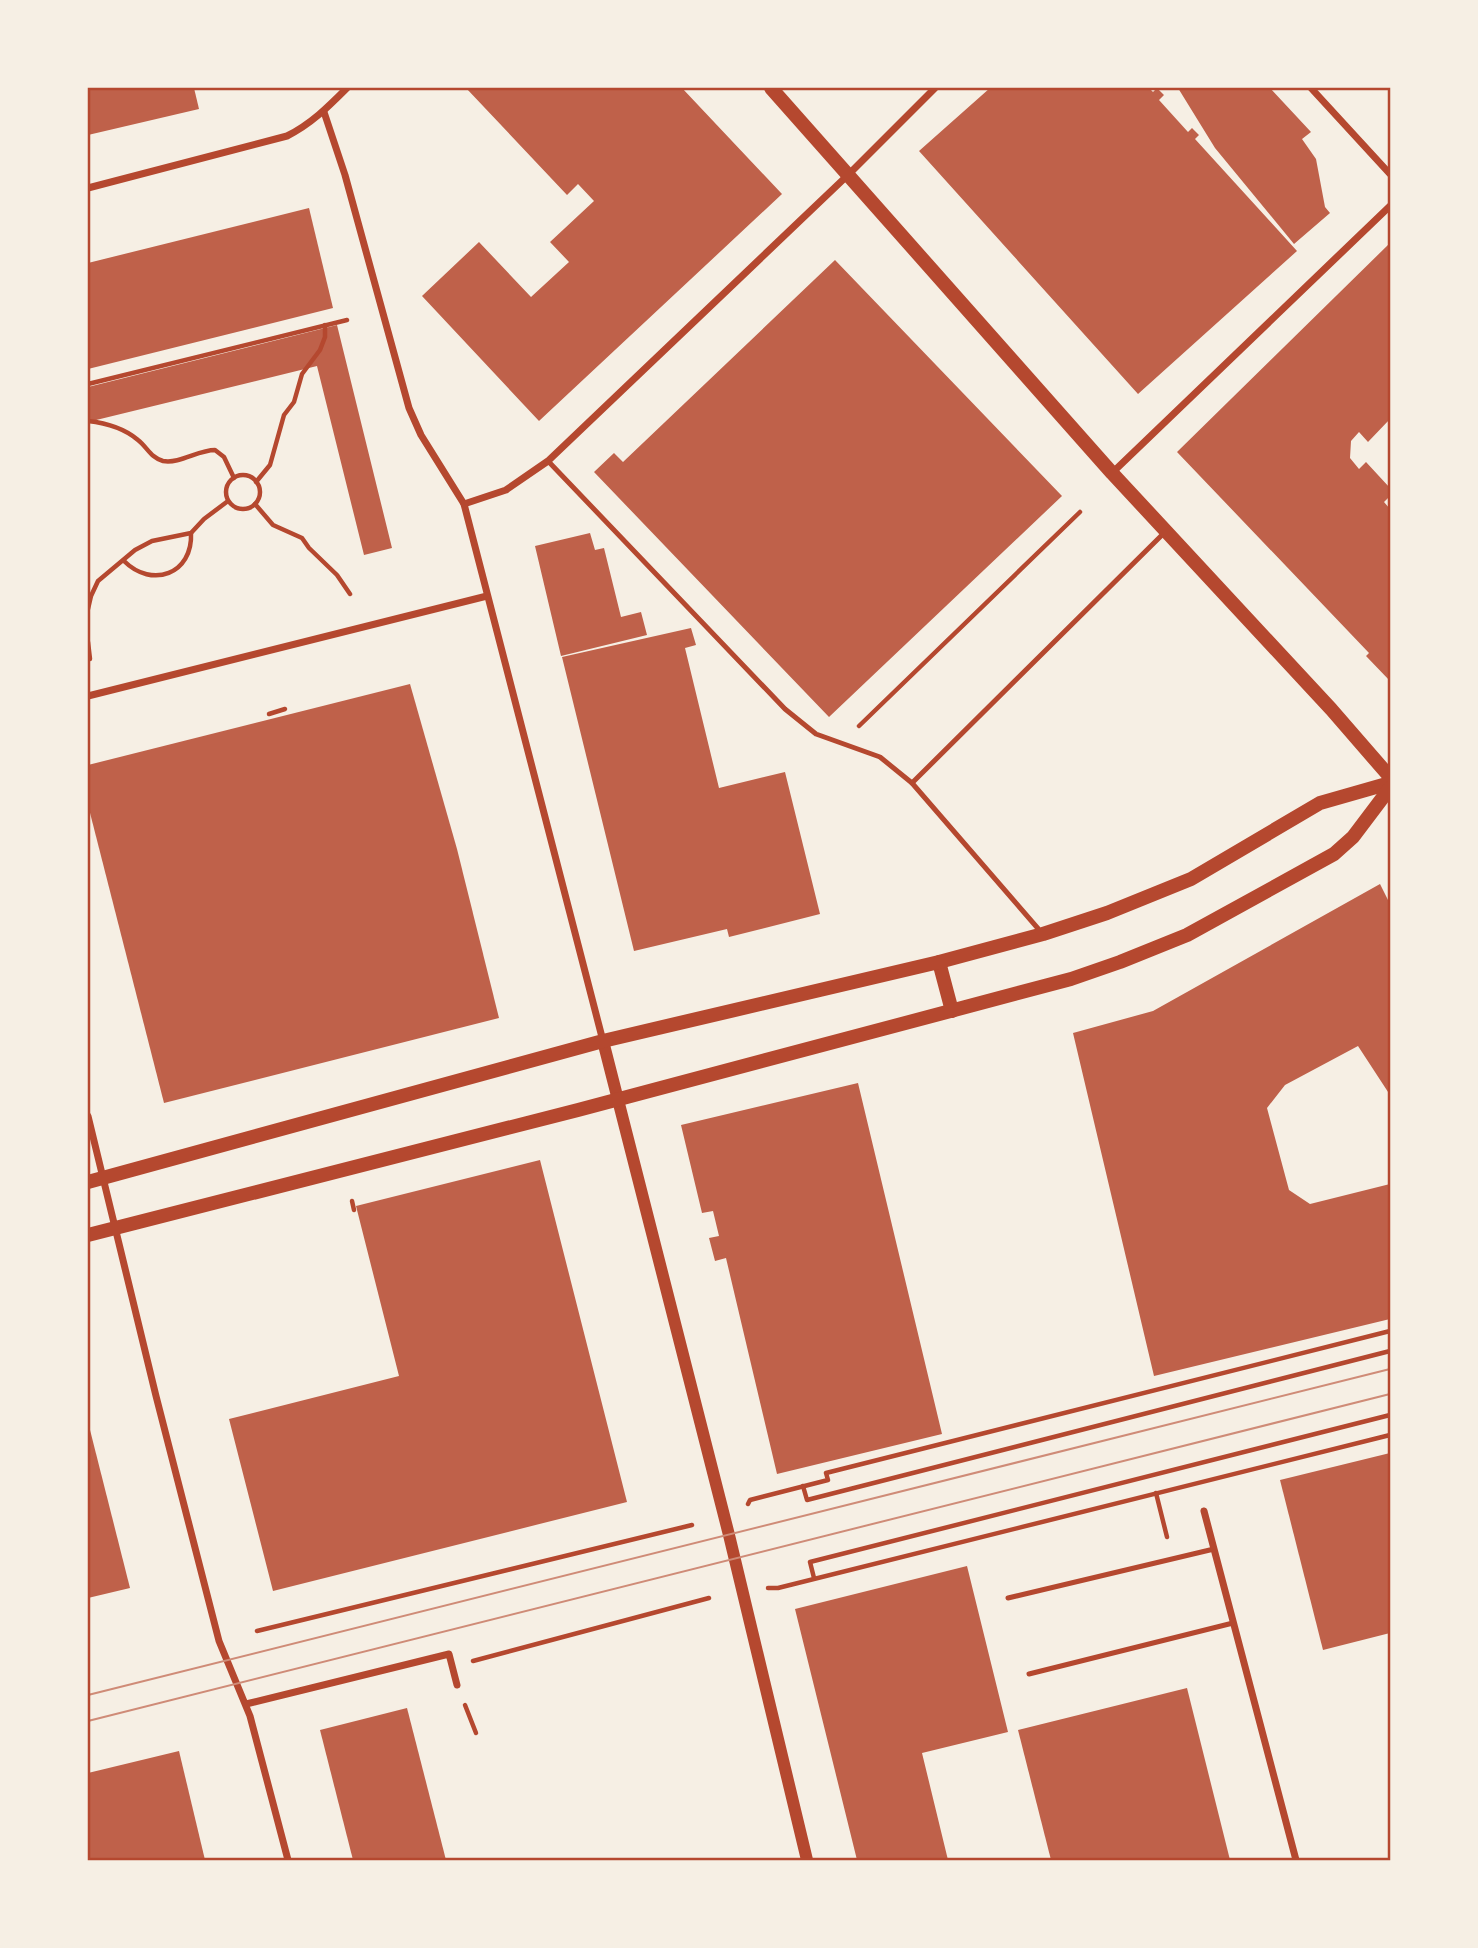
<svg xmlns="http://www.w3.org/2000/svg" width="1478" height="1948" viewBox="0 0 1478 1948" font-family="'Open Sans',sans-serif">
  <rect width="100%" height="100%" fill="#f6efe4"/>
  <g fill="#bf614a">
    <path d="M 88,88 L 194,88 L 199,109 L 88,135 Z"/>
    <path d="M 466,88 L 682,88 L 782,194 L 539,421 L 422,296 L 479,242 L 531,297 L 569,262 L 550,242 L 594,201 L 578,184 L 567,195 Z"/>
    <path d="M 990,88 L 1149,88 L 1153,92 L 1157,88 L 1164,95 L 1159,100 L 1188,132 L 1192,128 L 1199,135 L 1195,139 L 1297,251 L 1138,394 L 919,151 Z"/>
    <path d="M 1178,88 L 1270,88 L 1311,132 L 1302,139 L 1316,159 L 1325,207 L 1330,213 L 1294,244 L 1215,148 Z"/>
    <path d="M 309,208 L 333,308 L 88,369 L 88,263 Z"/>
    <path d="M 1390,243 L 1390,419 L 1368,442 L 1359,432 L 1351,441 L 1350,458 L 1359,469 L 1366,462 L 1390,488 L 1390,496 L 1384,502 L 1390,509 L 1390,681 L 1366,656 L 1369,653 L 1177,452 Z"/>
    <path d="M 835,260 L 1062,496 L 829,717 L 594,472 L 614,453 L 623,462 Z"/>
    <path d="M 337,325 L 392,548 L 364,555 L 317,366 L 88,422 L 88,387 Z"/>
    <path d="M 590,533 L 595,550 L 604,548 L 621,617 L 641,612 L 647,635 L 561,656 L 535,546 Z"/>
    <path d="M 691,628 L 696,645 L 685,648 L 719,788 L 785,772 L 820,914 L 729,937 L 727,929 L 634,951 L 562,657 Z"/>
    <path d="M 410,684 L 457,849 L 499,1018 L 164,1103 L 88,805 L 88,765 Z"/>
    <path d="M 1380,884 L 1390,904 L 1390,1095 L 1358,1046 L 1285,1085 L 1267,1108 L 1289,1190 L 1310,1204 L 1390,1184 L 1390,1319 L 1154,1376 L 1073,1033 L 1153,1011 Z"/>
    <path d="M 858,1083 L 942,1434 L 777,1474 L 726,1258 L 715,1261 L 709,1238 L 719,1236 L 713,1211 L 702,1213 L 681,1125 Z"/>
    <path d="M 540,1160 L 627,1502 L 273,1591 L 229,1419 L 399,1376 L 356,1206 Z"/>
    <path d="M 88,1422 L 130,1588 L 88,1598 Z"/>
    <path d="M 1390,1453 L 1390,1633 L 1323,1650 L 1280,1480 Z"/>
    <path d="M 967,1566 L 1008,1732 L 922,1753 L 948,1860 L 857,1860 L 795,1609 Z"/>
    <path d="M 1187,1688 L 1230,1860 L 1051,1860 L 1018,1730 Z"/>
    <path d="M 407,1708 L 446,1860 L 353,1860 L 320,1730 Z"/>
    <path d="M 179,1751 L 205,1860 L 88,1860 L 88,1773 Z"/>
  </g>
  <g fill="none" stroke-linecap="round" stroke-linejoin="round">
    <g stroke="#b5482f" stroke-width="4.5">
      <path d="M 88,384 L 347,320"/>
      <path d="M 88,421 C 106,423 124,428 138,440 C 147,447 151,458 163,461 C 180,464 198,450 215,450 L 224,457 L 234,478"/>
      <circle cx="243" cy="492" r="17"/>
      <path d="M 256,482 L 270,465 L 284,415 L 294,402 L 302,374 L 320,350 L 325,337 L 325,325"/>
      <path d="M 255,504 L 273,525 L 302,538 L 309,548 L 337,575 L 350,594"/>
      <path d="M 124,561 C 152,589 193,574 191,533"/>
      <path d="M 88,609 L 91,596 L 98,581 L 135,550 L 152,541 L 191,533 L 204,519 L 228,501"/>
      <path d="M 88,642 L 90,659"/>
      <path d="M 269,714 L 285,709"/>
      <path d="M 859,726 L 1080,512"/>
      <path d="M 352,1201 L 354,1210"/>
      <path d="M 803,1486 L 807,1500 L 1390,1351"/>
      <path d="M 1156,1493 L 1167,1537"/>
      <path d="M 748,1504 L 750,1500 L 828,1480 L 826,1473 L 1390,1331"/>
      <path d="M 814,1578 L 810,1562 L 1390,1415"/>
      <path d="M 768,1588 L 778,1588 L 1390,1435"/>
      <path d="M 257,1631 L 692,1525"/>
      <path d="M 473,1661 L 709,1598"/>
      <path d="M 465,1705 L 476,1733"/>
    </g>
    <g stroke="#b5482f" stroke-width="5">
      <path d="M 548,461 L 785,709 L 816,734 L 880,757 L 912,783 L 1041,932"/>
      <path d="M 912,783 L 1164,533"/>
      <path d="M 1008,1598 L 1214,1549"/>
      <path d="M 1029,1674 L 1233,1623"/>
    </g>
    <g stroke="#b5482f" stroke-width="7">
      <path d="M 1311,88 L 1390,174"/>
      <path d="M 324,112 L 345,175 L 409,408 L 421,435 L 464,504 L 603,1041"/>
      <path d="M 88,188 L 287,136 C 311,124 328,107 347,88"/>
      <path d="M 1112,473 L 1390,206"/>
      <path d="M 464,504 L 506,490 L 548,461 L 849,174 L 935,88"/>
      <path d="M 88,696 L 487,596"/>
      <path d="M 88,1116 L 156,1396 L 219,1641 L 250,1716 L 288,1860"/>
      <path d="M 1204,1511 L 1296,1860"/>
      <path d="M 246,1704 L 449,1654 L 457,1685"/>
    </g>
    <path stroke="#b5482f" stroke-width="12" d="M 603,1041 L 729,1535 L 807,1860"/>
    <g stroke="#b5482f" stroke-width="14">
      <path d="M 771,88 L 1112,473 L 1331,709 L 1390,777"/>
      <path d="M 939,962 L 952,1011"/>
      <path d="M 88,1182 L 603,1041 L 939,962 L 1043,934 L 1107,913 L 1191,879 L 1320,803 L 1390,783"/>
      <path d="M 88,1235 L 578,1110 L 1071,979 L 1120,962 L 1187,935 L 1334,854 L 1353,837 L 1390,788"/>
    </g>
    <g stroke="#cf8b77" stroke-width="2">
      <path d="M 88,1695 L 1390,1369"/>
      <path d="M 88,1721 L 1390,1394"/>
    </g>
  </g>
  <rect width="1478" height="1948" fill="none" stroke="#f6efe4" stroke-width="178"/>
  <rect x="89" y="89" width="1300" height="1770" fill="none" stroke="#b5482f" stroke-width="2.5"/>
</svg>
